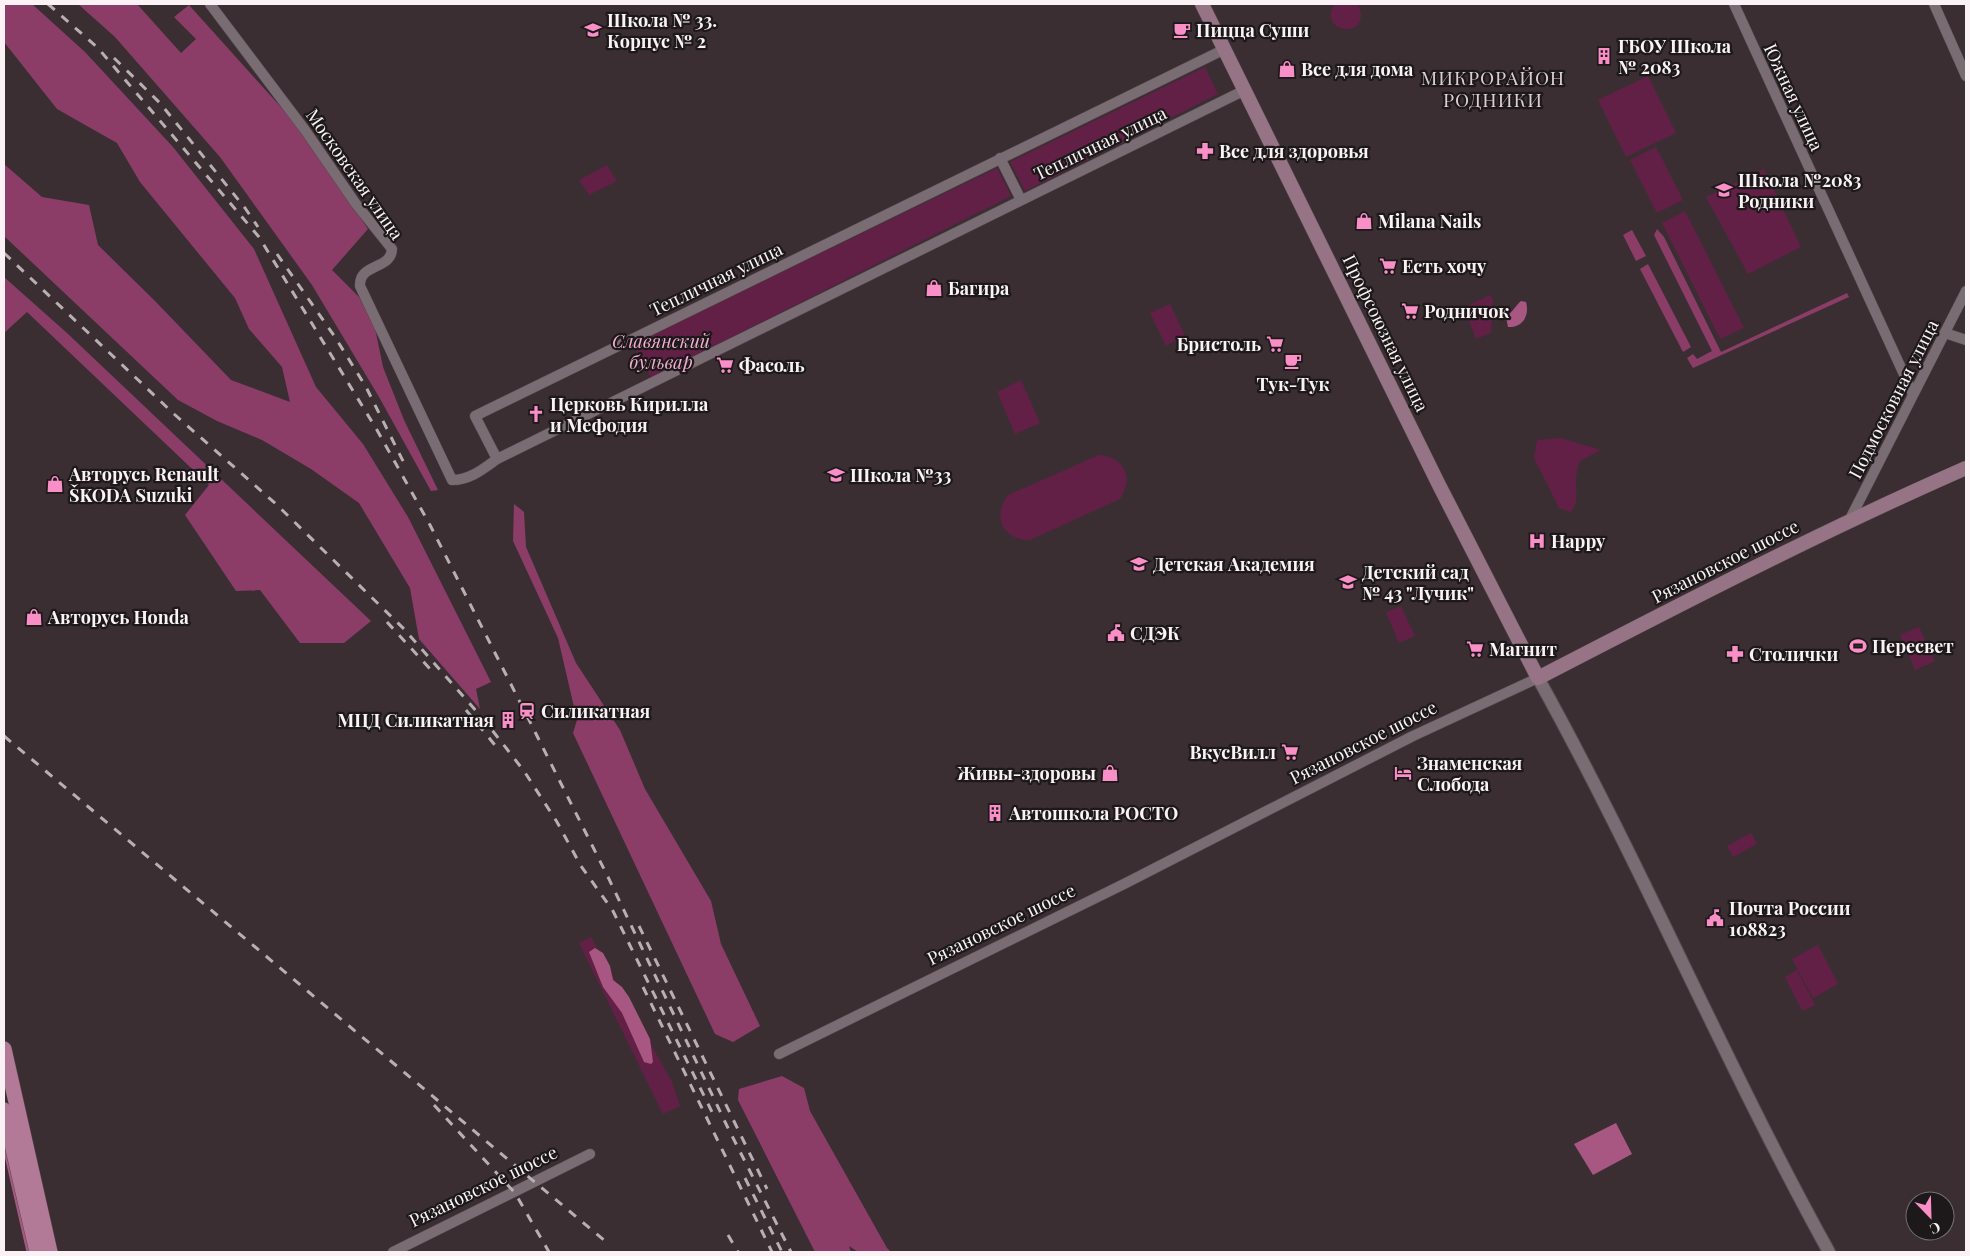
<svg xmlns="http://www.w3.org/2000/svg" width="1970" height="1256" viewBox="0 0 1970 1256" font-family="'Playfair Display',serif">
  <rect width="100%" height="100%" fill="#3a2e33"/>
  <g fill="#622046">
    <path d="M 1335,4 L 1358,4 C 1359,7 1361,11 1361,16 C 1359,41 1317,27 1335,4 Z"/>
    <path d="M 1205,67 L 1218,94 L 1025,191 L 1010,162 Z"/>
    <path d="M 1648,76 L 1676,133 L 1626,157 L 1598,100 Z"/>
    <path d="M 1656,147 L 1683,200 L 1657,213 L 1630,160 Z"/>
    <path d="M 607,165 L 617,181 L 589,195 L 579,180 Z"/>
    <path d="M 997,168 L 1011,196 L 651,378 L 633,344 Z"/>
    <path d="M 1764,169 L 1801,247 L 1748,274 L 1706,197 Z"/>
    <path d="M 1685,211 L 1744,328 L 1720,339 L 1662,223 Z"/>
    <path d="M 1490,295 L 1493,300 L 1491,333 L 1476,339 L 1467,315 L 1469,305 Z"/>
    <path d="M 1170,304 L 1185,336 L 1166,346 L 1150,313 Z"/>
    <path d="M 1021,380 L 1040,423 L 1015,434 L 997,392 Z"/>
    <path d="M 1561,438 L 1601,450 L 1580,461 C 1578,466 1577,472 1576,477 C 1575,490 1580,501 1571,512 L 1559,508 L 1534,458 L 1537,440 Z"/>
    <path d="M 1099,455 C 1125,457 1134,478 1120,499 L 1030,540 C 1002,540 992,517 1008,495 Z"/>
    <path d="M 1401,606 L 1415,636 L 1399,643 L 1386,612 Z"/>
    <path d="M 1919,627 L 1935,661 L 1915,670 L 1900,635 Z"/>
    <path d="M 1751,833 L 1757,844 L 1733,857 L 1727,846 Z"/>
    <path d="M 591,937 L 672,1082 L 680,1106 L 663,1114 L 579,943 Z"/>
    <path d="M 1818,945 L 1838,984 L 1813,998 L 1792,959 Z"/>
    <path d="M 1797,970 L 1815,1005 L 1802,1011 L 1785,977 Z"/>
  </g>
  <g fill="#8b3d68">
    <path d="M 4,4 L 32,4 L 85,52 L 173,147 L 254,249 L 316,387 L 363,444 L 408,517 L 491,682 L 476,689 L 480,709 L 419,639 L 410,588 L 359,503 L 311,469 L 262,440 L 217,421 L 178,400 L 4,236 L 4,164 L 42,197 L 89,205 L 98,245 L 155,301 L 231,380 L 290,402 L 282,367 L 249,329 L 235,298 L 140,182 L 117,143 L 57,109 L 4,42 Z"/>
    <path d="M 78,4 L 137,4 L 181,53 L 196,39 L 174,17 L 189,5 L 298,126 L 368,229 L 332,270 L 359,297 L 375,328 L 383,367 L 404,420 L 438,490 L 431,491 L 379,397 L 312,285 L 220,157 L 115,37 Z"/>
    <path d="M 1657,229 L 1664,237 L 1721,352 L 1847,293 L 1849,297 L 1693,368 L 1687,358 L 1693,354 L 1697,359 L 1712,351 L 1654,235 Z"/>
    <path d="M 1632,230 L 1646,256 L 1636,261 L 1623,235 Z"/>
    <path d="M 1648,264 L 1691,347 L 1683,352 L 1640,269 Z"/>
    <path d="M 4,277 L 67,333 L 371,621 L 344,643 L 300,643 L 260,590 L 236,591 L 185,515 L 209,485 L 27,312 L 4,333 Z"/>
    <path d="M 514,504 L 524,512 L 526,547 L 576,663 L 620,730 L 645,789 L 711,901 L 721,944 L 760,1026 L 733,1042 L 715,1034 L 573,733 L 577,720 L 558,638 L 513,541 Z"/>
    <path d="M 782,1076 L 804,1088 L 810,1111 L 887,1248 L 891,1252 L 858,1252 L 849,1246 L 851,1252 L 815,1252 L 738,1100 L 739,1089 Z"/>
  </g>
  <g fill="#a75781">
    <path d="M 1521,301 L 1526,302 C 1530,316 1522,328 1508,327 L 1506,317 C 1513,312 1515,306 1521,301 Z"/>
    <path d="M 595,948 L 603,953 L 610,966 L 613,980 L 622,987 L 629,997 L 650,1039 L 653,1062 L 651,1064 L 644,1062 L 622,1013 L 603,987 L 589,952 Z"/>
    <path d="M 1616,1123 L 1632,1154 L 1593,1175 L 1574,1144 Z"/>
  </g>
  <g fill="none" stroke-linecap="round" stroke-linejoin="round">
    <path stroke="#a75781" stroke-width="3" d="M 4,1147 L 28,1252"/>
    <g stroke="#554b4f" stroke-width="11">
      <g id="minor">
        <path d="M 210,4 L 305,130 L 356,204 L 392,249 C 391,270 359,263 360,286 L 452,480 C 470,480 483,469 497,459"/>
        <path d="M 1734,4 L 1913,394"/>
        <path d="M 1934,4 L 1966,76"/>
        <path d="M 1225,49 L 475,416 L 497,459 L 1245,90"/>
        <path d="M 1000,158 L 1021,200"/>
        <path d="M 1945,333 L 1966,340"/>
        <path d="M 1849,521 L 1966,291"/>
        <path d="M 779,1054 L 1126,883 L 1413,736 L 1538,678"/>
        <path d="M 393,1252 L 590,1154"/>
      </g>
    </g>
    <g stroke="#554b4f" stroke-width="14">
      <path id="tertiary" d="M 1538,678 C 1642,865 1725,1064 1829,1252"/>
    </g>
    <g stroke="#554b4f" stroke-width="15">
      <path id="secondary" d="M 1202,4 L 1439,485 L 1538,678 C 1679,605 1820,532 1966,468"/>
    </g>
    <g stroke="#554b4f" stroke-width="16">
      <g id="primary">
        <path d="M 4,1049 L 50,1252"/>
        <path d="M 4,1110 L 37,1252"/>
      </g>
    </g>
    <use href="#minor" stroke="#796c72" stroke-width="10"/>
    <use href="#tertiary" stroke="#796c72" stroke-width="12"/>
    <use href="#secondary" stroke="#967385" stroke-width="14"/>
    <use href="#primary" stroke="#b37a97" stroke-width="15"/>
    <g stroke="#b8afb3" stroke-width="3" stroke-dasharray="9 9" stroke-linecap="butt">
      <path d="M 48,4 L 98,48 L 259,237 L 377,430 L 430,525 L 525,712 L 608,877 L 728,1128 L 791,1252"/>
      <path d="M 114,58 L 160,103 L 245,208 L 258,227"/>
      <path d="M 4,253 L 174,414 L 276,504 L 404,629 L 485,721 L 524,771 L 557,822 L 581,866 L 613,911 L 714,1116"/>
      <path d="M 277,254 L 335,337 L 366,387 L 406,467"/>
      <path d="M 387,622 L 431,670"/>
      <path d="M 466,710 L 499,750"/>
      <path d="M 4,736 L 605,1241"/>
      <path d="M 639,926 L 767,1189"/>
      <path d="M 643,987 L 772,1252"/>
      <path d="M 434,1105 L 515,1193 L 549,1252"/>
      <path d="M 745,1178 L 782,1252"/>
      <path d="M 728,1235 L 738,1252"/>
    </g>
  </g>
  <defs>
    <g id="school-bare" transform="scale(1.35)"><path d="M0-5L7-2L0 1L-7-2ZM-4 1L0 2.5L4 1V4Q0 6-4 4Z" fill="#fa8fc7" stroke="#1d181a" stroke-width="2.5" paint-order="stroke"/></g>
    <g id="cafe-bare" transform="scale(1.35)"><path d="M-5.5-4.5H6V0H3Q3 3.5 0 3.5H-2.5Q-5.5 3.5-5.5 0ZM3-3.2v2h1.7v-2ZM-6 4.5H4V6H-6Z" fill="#fa8fc7" stroke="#1d181a" stroke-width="2.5" paint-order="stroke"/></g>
    <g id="building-bare" transform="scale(1.35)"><path d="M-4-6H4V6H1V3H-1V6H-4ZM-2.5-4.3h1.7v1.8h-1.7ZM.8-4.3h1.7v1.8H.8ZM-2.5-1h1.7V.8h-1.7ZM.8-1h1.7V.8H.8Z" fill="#fa8fc7" stroke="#1d181a" stroke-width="2.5" paint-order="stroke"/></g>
    <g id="shop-bare" transform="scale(1.35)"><path d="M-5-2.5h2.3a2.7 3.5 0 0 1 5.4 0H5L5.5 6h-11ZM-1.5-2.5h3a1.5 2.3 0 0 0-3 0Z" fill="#fa8fc7" stroke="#1d181a" stroke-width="2.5" paint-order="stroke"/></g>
    <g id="pharmacy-bare" transform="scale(1.35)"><path d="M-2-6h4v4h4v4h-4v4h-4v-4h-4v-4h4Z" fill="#fa8fc7" stroke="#1d181a" stroke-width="2.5" paint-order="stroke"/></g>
    <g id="supermarket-bare" transform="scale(1.35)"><path d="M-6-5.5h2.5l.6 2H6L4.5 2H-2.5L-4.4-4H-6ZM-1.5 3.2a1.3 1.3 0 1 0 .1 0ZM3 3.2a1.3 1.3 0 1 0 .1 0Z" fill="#fa8fc7" stroke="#1d181a" stroke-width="2.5" paint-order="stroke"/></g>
    <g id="church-bare" transform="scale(1.35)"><path d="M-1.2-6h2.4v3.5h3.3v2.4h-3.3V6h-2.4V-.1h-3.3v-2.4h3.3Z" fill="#fa8fc7" stroke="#1d181a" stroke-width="2.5" paint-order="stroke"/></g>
    <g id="hospital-bare" transform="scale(1.35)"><path d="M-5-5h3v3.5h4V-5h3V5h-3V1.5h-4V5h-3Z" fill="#fa8fc7" stroke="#1d181a" stroke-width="2.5" paint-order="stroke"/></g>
    <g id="civic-bare" transform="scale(1.35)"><path d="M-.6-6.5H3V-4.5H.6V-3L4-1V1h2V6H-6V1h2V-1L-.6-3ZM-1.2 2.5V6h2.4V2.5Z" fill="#fa8fc7" stroke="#1d181a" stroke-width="2.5" paint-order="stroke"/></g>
    <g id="stadium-bare" transform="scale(1.35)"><path d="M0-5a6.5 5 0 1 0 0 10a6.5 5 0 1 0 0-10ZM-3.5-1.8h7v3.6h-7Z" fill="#fa8fc7" stroke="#1d181a" stroke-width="2.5" paint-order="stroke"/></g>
    <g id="station-bare" transform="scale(1.35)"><path d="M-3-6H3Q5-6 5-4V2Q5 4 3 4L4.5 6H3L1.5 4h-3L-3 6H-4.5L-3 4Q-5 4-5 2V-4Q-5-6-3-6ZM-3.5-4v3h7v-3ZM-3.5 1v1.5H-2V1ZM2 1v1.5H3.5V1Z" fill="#fa8fc7" stroke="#1d181a" stroke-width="2.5" paint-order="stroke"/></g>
    <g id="hotel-bare" transform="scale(1.35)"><path d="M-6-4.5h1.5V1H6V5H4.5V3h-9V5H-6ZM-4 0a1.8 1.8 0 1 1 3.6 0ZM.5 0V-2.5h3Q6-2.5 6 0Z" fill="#fa8fc7" stroke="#1d181a" stroke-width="2.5" paint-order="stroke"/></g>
  </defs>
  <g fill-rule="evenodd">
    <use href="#school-bare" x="593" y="30"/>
    <use href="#cafe-bare" x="1182" y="30"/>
    <use href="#building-bare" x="1604" y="56"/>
    <use href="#shop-bare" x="1287" y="69"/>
    <use href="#pharmacy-bare" x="1205" y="151"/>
    <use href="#school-bare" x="1724" y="190"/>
    <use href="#shop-bare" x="1364" y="221"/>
    <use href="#supermarket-bare" x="1388" y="266"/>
    <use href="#shop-bare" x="934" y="288"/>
    <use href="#supermarket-bare" x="1410" y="311"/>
    <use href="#supermarket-bare" x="1275" y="344"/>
    <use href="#cafe-bare" x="1293" y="361"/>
    <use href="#supermarket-bare" x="725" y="365"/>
    <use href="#church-bare" x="536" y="414"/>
    <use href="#school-bare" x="836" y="475"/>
    <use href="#shop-bare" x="55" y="484"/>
    <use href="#hospital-bare" x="1537" y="541"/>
    <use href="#school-bare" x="1139" y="564"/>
    <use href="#school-bare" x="1348" y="582"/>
    <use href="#shop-bare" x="34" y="617"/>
    <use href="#civic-bare" x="1116" y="633"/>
    <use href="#stadium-bare" x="1858" y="646"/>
    <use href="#supermarket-bare" x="1475" y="649"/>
    <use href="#pharmacy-bare" x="1735" y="654"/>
    <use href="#station-bare" x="527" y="711"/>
    <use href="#building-bare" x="508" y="720"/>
    <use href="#supermarket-bare" x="1290" y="752"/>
    <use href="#shop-bare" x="1110" y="773"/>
    <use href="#hotel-bare" x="1403" y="773"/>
    <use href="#building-bare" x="995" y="813"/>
    <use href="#civic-bare" x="1715" y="918"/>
  </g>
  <g text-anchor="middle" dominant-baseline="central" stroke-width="4.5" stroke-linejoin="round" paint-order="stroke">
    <g font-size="18" font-weight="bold" fill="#faf2f5" stroke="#1d181a" text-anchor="start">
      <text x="607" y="20">Школа № 33.<tspan x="607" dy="21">Корпус № 2</tspan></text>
      <text x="1196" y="30">Пицца Суши</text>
      <text x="1618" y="46">ГБОУ Школа<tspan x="1618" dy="21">№ 2083</tspan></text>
      <text x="1301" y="69">Все для дома</text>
      <text x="1219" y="151">Все для здоровья</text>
      <text x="1738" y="180">Школа №2083<tspan x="1738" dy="21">Родники</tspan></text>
      <text x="1378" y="221">Milana Nails</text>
      <text x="1402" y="266">Есть хочу</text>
      <text x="948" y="288">Багира</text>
      <text x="1424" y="311">Родничок</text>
      <text x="1261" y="344" text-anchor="end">Бристоль</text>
      <text x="739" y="365">Фасоль</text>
      <text x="1293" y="384" text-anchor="middle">Тук-Тук</text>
      <text x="550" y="404">Церковь Кирилла<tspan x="550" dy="21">и Мефодия</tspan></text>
      <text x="69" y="474">Авторусь Renault<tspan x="69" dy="21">ŠKODA Suzuki</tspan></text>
      <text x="850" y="475">Школа №33</text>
      <text x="1551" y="541">Happy</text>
      <text x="1153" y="564">Детская Академия</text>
      <text x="1362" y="572">Детский сад<tspan x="1362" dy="21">№ 43 "Лучик"</tspan></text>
      <text x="48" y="617">Авторусь Honda</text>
      <text x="1130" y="633">СДЭК</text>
      <text x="1872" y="646">Пересвет</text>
      <text x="1489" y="649">Магнит</text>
      <text x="1749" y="654">Столички</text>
      <text x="541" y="711">Силикатная</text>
      <text x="494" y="720" text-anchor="end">МЦД Силикатная</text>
      <text x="1276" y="752" text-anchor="end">ВкусВилл</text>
      <text x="1417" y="763">Знаменская<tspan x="1417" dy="21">Слобода</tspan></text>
      <text x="1096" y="773" text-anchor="end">Живы-здоровы</text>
      <text x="1009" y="813">Автошкола РОСТО</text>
      <text x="1729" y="908">Почта России<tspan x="1729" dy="21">108823</tspan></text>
    </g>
    <g font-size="18" fill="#faf2f5" stroke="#1d181a">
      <text transform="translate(1794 97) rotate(65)">Южная улица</text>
      <text transform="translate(1100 143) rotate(-26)">Тепличная улица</text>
      <text transform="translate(355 174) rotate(55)">Московская улица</text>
      <text transform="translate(716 279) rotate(-26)">Тепличная улица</text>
      <text transform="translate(1386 333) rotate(64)">Профсоюзная улица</text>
      <text transform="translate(1893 399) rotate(-63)">Подмосковная улица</text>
      <text transform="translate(1725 561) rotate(-27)">Рязановское шоссе</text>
      <text transform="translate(1363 742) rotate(-27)">Рязановское шоссе</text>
      <text transform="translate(1001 924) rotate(-26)">Рязановское шоссе</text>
      <text transform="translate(483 1186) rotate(-26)">Рязановское шоссе</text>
    </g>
    <g font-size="18" font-style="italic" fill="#f3b0d1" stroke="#1d181a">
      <text x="661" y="341">Славянский<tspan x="661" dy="21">бульвар</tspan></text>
    </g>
    <g font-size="19" letter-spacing="1" fill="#dccdd4" stroke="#1d181a">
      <text x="1493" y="77">МИКРОРАЙОН<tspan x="1493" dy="22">РОДНИКИ</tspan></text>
    </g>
  </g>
  <rect width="1970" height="1256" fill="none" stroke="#faf2f5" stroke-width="10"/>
  <g transform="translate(1930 1216) rotate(157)"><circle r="24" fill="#1d181a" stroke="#756f72"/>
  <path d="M0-4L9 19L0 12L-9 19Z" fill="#fa8fc7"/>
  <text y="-8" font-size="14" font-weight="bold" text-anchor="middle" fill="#faf2f5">С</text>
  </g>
</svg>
